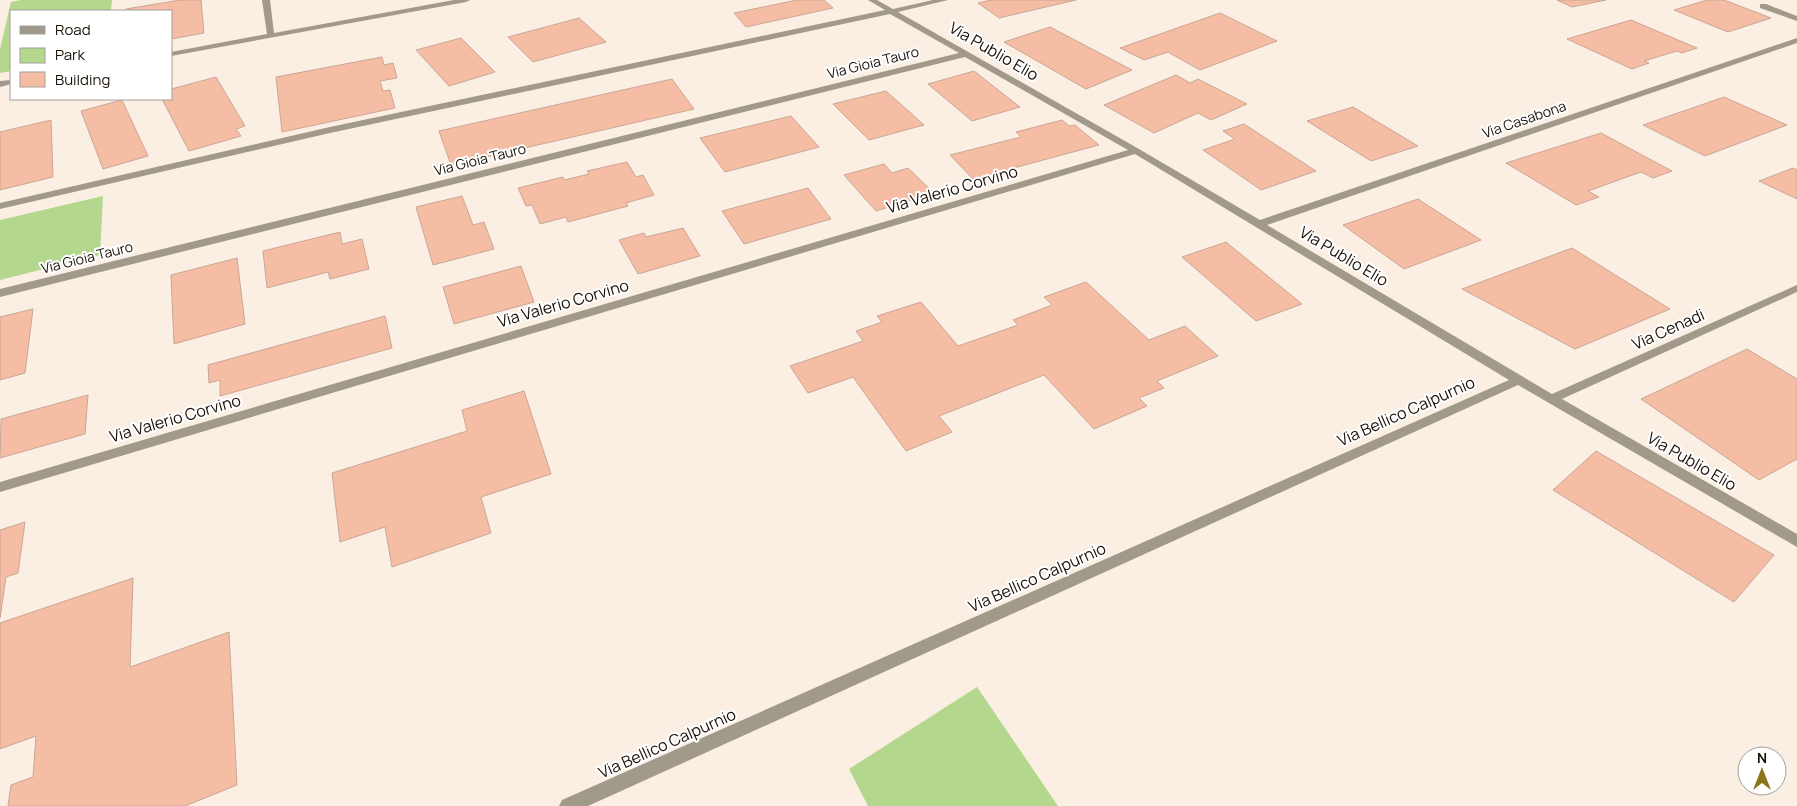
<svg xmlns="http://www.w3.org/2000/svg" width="1797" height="806" viewBox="0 0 1797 806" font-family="Manrope,sans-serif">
  <rect width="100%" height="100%" fill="#fbefe4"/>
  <g fill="#b2d78d">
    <path d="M 21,0 L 112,0 L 111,11 L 11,11 L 11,71 L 0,73 L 0,49 L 11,2 Z"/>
    <path d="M 103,196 L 100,255 L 0,280 L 0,220 Z"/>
    <path d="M 977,687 L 1058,806 L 868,806 L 849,769 Z"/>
  </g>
  <g fill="#f5bda4" stroke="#cba696">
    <path d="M 180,0 L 201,0 L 204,33 L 171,39 L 171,11 L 126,11 L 126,9 Z"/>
    <path d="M 797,0 L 824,0 L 833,8 L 746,27 L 734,13 Z"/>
    <path d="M 991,0 L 1076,0 L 999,18 L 978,3 Z"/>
    <path d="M 1557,0 L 1606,0 L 1572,7 Z"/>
    <path d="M 1707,0 L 1724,0 L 1771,18 L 1728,32 L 1674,10 Z"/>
    <path d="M 1220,13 L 1277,41 L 1200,70 L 1168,52 L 1144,60 L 1120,48 Z"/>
    <path d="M 579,18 L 606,42 L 533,62 L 508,37 Z"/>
    <path d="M 1631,20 L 1697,48 L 1682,53 L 1677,51 L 1644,61 L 1649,63 L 1632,69 L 1567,39 Z"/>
    <path d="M 1050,27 L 1132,70 L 1086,89 L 1004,42 Z"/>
    <path d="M 461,38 L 495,72 L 449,86 L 416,50 Z"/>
    <path d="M 382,57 L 384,65 L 393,63 L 397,78 L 380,81 L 383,91 L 390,90 L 395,108 L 282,132 L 276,77 Z"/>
    <path d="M 974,71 L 1020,107 L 972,121 L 928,84 Z"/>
    <path d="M 1176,75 L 1190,83 L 1198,79 L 1247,104 L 1211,120 L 1198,113 L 1154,133 L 1104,105 Z"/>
    <path d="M 216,77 L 245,126 L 236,129 L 241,136 L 189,151 L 162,99 L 171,99 L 171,89 Z"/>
    <path d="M 672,79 L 694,109 L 451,165 L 439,131 Z"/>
    <path d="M 886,91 L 924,125 L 869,140 L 833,104 Z"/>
    <path d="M 1724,97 L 1787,125 L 1705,156 L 1643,125 Z"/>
    <path d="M 122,100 L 148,156 L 103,169 L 81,111 Z"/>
    <path d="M 1353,107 L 1418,146 L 1371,161 L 1307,121 Z"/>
    <path d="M 791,116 L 819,147 L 725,172 L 700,138 Z"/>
    <path d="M 51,120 L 53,177 L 0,190 L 0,132 Z"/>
    <path d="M 1062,120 L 1069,126 L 1075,125 L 1099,145 L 973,179 L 950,155 L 1021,137 L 1016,132 Z"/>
    <path d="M 1244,124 L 1316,171 L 1261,190 L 1203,150 L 1235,139 L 1223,131 Z"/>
    <path d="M 1601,133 L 1672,171 L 1653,178 L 1641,172 L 1588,191 L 1599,197 L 1576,205 L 1506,163 Z"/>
    <path d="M 627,162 L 636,177 L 643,175 L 654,195 L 626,203 L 628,206 L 568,222 L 566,217 L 540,224 L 532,205 L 526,206 L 518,188 L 563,177 L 564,180 L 589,174 L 587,171 Z"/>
    <path d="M 884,164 L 892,173 L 908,168 L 934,193 L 876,211 L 844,175 Z"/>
    <path d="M 1793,168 L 1797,170 L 1797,199 L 1759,181 Z"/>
    <path d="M 808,188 L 831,219 L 744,244 L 722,211 Z"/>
    <path d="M 462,196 L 473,225 L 484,222 L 494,249 L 433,265 L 416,207 Z"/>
    <path d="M 1418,199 L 1481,240 L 1404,269 L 1343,225 Z"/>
    <path d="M 683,228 L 700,256 L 638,274 L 619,240 L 644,233 L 646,237 Z"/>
    <path d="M 340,232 L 342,244 L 362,239 L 369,269 L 330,279 L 328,272 L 267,288 L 263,251 Z"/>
    <path d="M 1226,242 L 1302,304 L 1256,321 L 1182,257 Z"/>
    <path d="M 1572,248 L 1670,309 L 1575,349 L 1462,289 Z"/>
    <path d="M 237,258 L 245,324 L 174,344 L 171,275 Z"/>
    <path d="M 521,266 L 534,302 L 454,324 L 443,287 Z"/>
    <path d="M 1086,282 L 1149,340 L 1185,326 L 1218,356 L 1157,381 L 1164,388 L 1139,398 L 1147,406 L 1094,429 L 1044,375 L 939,416 L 952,432 L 906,451 L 853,377 L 808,393 L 790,366 L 863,341 L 856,331 L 882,322 L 877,316 L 921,302 L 958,346 L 1018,325 L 1013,320 L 1052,305 L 1044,297 Z"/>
    <path d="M 33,309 L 25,373 L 0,380 L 0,317 Z"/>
    <path d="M 385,316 L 392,348 L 220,396 L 220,380 L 209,383 L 208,365 Z"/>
    <path d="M 1747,349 L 1797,379 L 1797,459 L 1759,480 L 1641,399 Z"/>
    <path d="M 524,391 L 551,474 L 481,497 L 491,533 L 392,567 L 385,527 L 340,542 L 332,473 L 467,431 L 462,410 Z"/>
    <path d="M 88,395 L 85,434 L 0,458 L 1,419 Z"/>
    <path d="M 1596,451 L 1774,555 L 1734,602 L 1553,490 Z"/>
    <path d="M 25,522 L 18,573 L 6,577 L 0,618 L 0,530 Z"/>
    <path d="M 133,578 L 130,667 L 229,632 L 237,785 L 185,806 L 8,806 L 11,785 L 33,777 L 36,736 L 0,749 L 0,623 Z"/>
  </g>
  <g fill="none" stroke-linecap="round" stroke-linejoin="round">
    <g fill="#a19a8b" fill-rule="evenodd">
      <path d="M 262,0 L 270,0 L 274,33 L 454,0 L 470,0 L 466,2 L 171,56 L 171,52 L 267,34 Z"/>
      <path d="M 868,0 L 877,0 L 893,9 L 933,0 L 948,0 L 898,12 L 1139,149 L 1260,220 L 1797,38 L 1797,43 L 1267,225 L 1552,394 L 1797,285 L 1797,292 L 1562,399 L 1797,534 L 1797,547 L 1518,385 L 588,806 L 559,806 L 562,800 L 1509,380 L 1135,154 L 0,492 L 0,482 L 1128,150 L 965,57 L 0,297 L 0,289 L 959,53 L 890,14 L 330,133 L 0,209 L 0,203 L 330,127 L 885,10 Z"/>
      <path d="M 1760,4 L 1766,4 L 1797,16 L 1797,21 L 1760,8 Z"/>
      <path d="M 11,80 L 11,84 L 0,87 L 0,81 Z"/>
    </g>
  </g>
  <g text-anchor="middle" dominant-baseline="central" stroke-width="4" stroke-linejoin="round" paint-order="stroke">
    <g font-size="14" fill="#1b1107" stroke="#fff">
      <text transform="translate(873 62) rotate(-14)">Via Gioia Tauro</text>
      <text transform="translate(1524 119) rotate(-19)">Via Casabona</text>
      <text transform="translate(480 159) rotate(-14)">Via Gioia Tauro</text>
      <text transform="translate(87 257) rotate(-14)">Via Gioia Tauro</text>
    </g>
    <g font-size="16" fill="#1b1107" stroke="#fff">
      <text transform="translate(994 51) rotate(30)">Via Publio Elio</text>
      <text transform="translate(952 189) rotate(-16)">Via Valerio Corvino</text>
      <text transform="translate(1344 256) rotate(31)">Via Publio Elio</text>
      <text transform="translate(563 303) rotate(-16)">Via Valerio Corvino</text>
      <text transform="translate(1668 329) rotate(-24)">Via Cenadi</text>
      <text transform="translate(1406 411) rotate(-24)">Via Bellico Calpurnio</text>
      <text transform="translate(175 418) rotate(-16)">Via Valerio Corvino</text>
      <text transform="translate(1692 461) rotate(30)">Via Publio Elio</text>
      <text transform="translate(1037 577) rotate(-24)">Via Bellico Calpurnio</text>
      <text transform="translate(667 743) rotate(-24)">Via Bellico Calpurnio</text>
    </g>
  </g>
  <rect x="10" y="10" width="162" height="90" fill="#ffffff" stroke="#a4a09c"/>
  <rect x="20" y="26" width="25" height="8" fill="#a19a8b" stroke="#a4a09c"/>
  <text x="55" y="35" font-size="15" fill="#1b1107">Road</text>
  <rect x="20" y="48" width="25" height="15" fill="#b2d78d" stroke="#a4a09c"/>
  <text x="55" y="60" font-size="15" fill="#1b1107">Park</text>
  <rect x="20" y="72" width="25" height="15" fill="#f5bda4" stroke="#a4a09c"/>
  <text x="55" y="85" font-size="15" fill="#1b1107">Building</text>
  <g transform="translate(1762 771)"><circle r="24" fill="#ffffff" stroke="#a4a09c"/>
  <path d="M0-4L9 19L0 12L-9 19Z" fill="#8c751a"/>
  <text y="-8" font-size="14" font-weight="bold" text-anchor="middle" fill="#1b1107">N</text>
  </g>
</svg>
